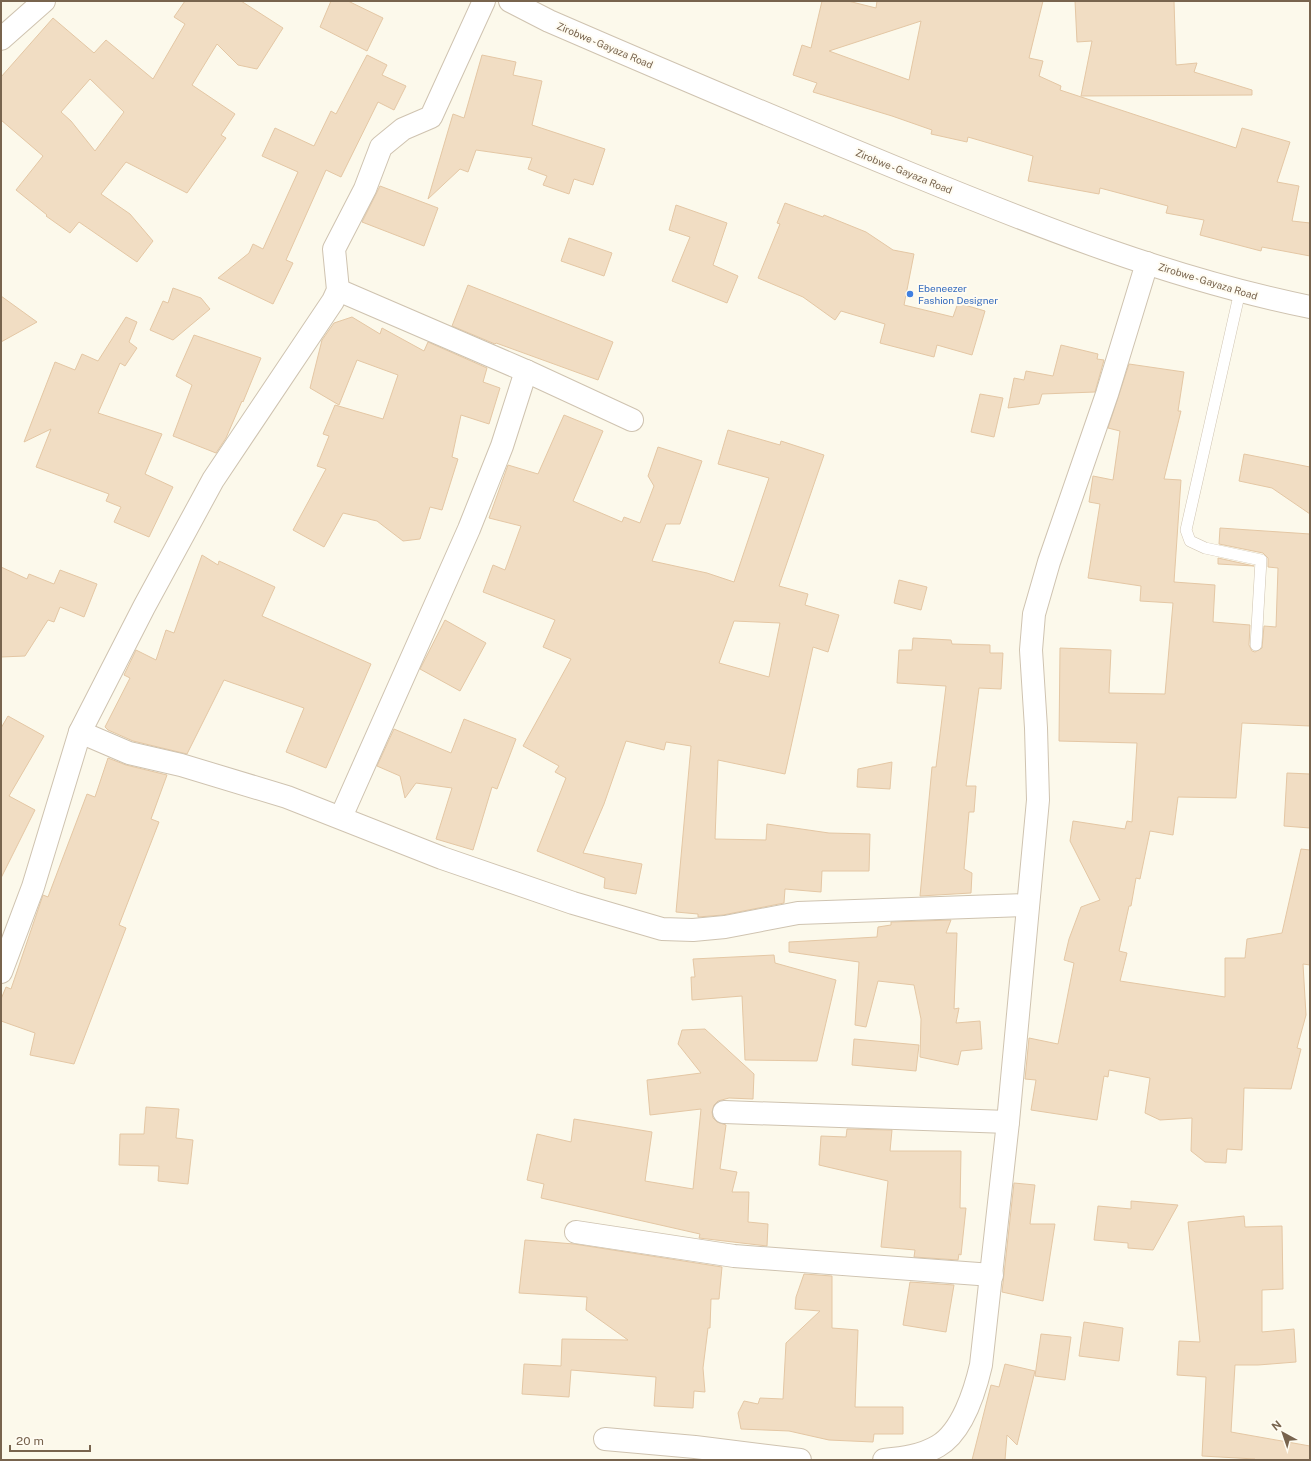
<svg xmlns="http://www.w3.org/2000/svg" width="1311" height="1461" viewBox="0 0 1311 1461" font-family="'Public Sans',sans-serif">
  <rect width="100%" height="100%" fill="#fcf9eb"/>
  <g fill="#f1ddc3" stroke="#e4c7a4" fill-rule="evenodd">
    <path d="M 185,1 L 241,1 L 283,28 L 257,69 L 238,65 L 217,44 L 192,85 L 235,114 L 221,135 L 226,138 L 187,193 L 126,162 L 101,194 L 130,214 L 153,241 L 137,262 L 79,222 L 70,233 L 46,216 L 47,215 L 16,190 L 43,156 L 1,120 L 1,77 L 53,18 L 94,53 L 106,40 L 153,79 L 185,24 L 174,17 ZM 90,79 L 124,112 L 95,151 L 71,121 L 61,112 Z"/>
    <path d="M 331,1 L 348,1 L 383,18 L 367,51 L 320,27 Z"/>
    <path d="M 822,1 L 848,1 L 876,8 L 877,1 L 1043,1 L 1029,58 L 1043,61 L 1039,76 L 1061,86 L 1060,90 L 1236,148 L 1242,128 L 1290,142 L 1277,182 L 1299,186 L 1292,221 L 1310,223 L 1310,256 L 1262,247 L 1261,251 L 1200,235 L 1204,220 L 1166,213 L 1168,206 L 1100,188 L 1099,194 L 1028,181 L 1033,156 L 968,137 L 967,142 L 931,134 L 932,130 L 892,116 L 813,92 L 817,83 L 793,75 L 802,45 L 811,48 ZM 921,21 L 909,80 L 829,51 Z"/>
    <path d="M 1075,1 L 1174,1 L 1176,65 L 1197,63 L 1194,72 L 1252,90 L 1252,95 L 1081,96 L 1092,41 L 1077,42 Z"/>
    <path d="M 367,55 L 387,65 L 382,75 L 406,86 L 394,110 L 378,102 L 341,177 L 326,170 L 286,260 L 293,263 L 273,304 L 218,278 L 249,253 L 253,244 L 263,249 L 298,172 L 262,156 L 275,128 L 314,146 L 331,111 L 336,114 Z"/>
    <path d="M 482,55 L 516,62 L 513,75 L 542,81 L 532,125 L 605,149 L 593,185 L 574,179 L 569,194 L 543,185 L 547,176 L 528,169 L 532,158 L 476,150 L 468,172 L 460,169 L 428,199 L 453,114 L 464,118 Z"/>
    <path d="M 380,186 L 438,208 L 424,246 L 362,222 Z"/>
    <path d="M 785,203 L 823,217 L 824,215 L 866,232 L 893,250 L 914,254 L 904,305 L 953,317 L 958,303 L 985,311 L 972,355 L 937,345 L 934,357 L 880,343 L 885,324 L 841,311 L 835,320 L 803,297 L 758,278 L 780,224 L 777,223 Z"/>
    <path d="M 676,205 L 727,223 L 713,265 L 738,276 L 727,303 L 672,281 L 690,237 L 669,230 Z"/>
    <path d="M 569,238 L 612,253 L 604,276 L 561,261 Z"/>
    <path d="M 468,285 L 613,342 L 598,380 L 496,343 L 495,344 L 452,326 Z"/>
    <path d="M 173,288 L 201,298 L 210,309 L 173,340 L 150,330 L 163,301 L 168,303 Z"/>
    <path d="M 1,296 L 37,322 L 1,342 Z"/>
    <path d="M 126,317 L 137,322 L 129,342 L 137,348 L 125,366 L 120,363 L 98,413 L 162,434 L 145,474 L 173,487 L 149,537 L 114,522 L 121,507 L 106,501 L 109,494 L 36,467 L 51,429 L 24,442 L 55,362 L 75,370 L 82,354 L 98,361 Z"/>
    <path d="M 352,317 L 380,334 L 382,328 L 424,351 L 428,342 L 487,368 L 483,382 L 500,388 L 489,424 L 461,415 L 452,457 L 458,459 L 442,510 L 430,507 L 420,539 L 403,541 L 377,521 L 343,513 L 324,547 L 293,530 L 326,469 L 317,466 L 329,436 L 323,434 L 335,405 L 383,419 L 398,375 L 357,360 L 339,405 L 310,388 L 322,340 L 334,323 Z"/>
    <path d="M 194,335 L 261,358 L 243,402 L 242,401 L 226,438 L 216,453 L 173,436 L 192,385 L 176,376 Z"/>
    <path d="M 1061,345 L 1098,354 L 1097,359 L 1104,360 L 1095,392 L 1042,394 L 1039,404 L 1008,408 L 1014,378 L 1024,380 L 1026,371 L 1053,376 Z"/>
    <path d="M 1129,364 L 1184,372 L 1178,411 L 1181,411 L 1164,479 L 1181,480 L 1174,582 L 1215,585 L 1213,622 L 1250,625 L 1249,645 L 1252,651 L 1255,652 L 1262,648 L 1264,626 L 1276,627 L 1278,568 L 1268,567 L 1268,558 L 1263,553 L 1219,544 L 1220,528 L 1310,534 L 1310,726 L 1242,723 L 1236,798 L 1178,797 L 1173,835 L 1150,831 L 1140,879 L 1136,878 L 1131,906 L 1129,906 L 1119,951 L 1127,953 L 1120,981 L 1225,997 L 1225,958 L 1245,958 L 1247,939 L 1282,933 L 1301,849 L 1310,850 L 1310,965 L 1303,964 L 1306,1015 L 1297,1048 L 1301,1049 L 1291,1089 L 1244,1088 L 1242,1150 L 1227,1149 L 1226,1163 L 1205,1162 L 1191,1151 L 1192,1118 L 1160,1120 L 1145,1113 L 1150,1078 L 1109,1070 L 1108,1077 L 1104,1076 L 1097,1120 L 1031,1110 L 1036,1080 L 1025,1079 L 1029,1038 L 1058,1044 L 1074,963 L 1064,960 L 1069,939 L 1081,907 L 1100,900 L 1070,841 L 1073,821 L 1125,829 L 1127,821 L 1132,822 L 1137,743 L 1059,741 L 1060,648 L 1111,650 L 1109,693 L 1165,694 L 1173,603 L 1140,601 L 1141,586 L 1088,578 L 1100,504 L 1089,502 L 1093,476 L 1113,480 L 1120,431 L 1108,428 Z"/>
    <path d="M 980,394 L 1003,398 L 994,437 L 971,432 Z"/>
    <path d="M 564,415 L 603,431 L 573,501 L 622,522 L 624,517 L 640,523 L 654,486 L 648,476 L 658,447 L 702,461 L 680,524 L 666,524 L 652,561 L 707,573 L 734,582 L 769,478 L 718,464 L 728,430 L 780,445 L 781,441 L 824,455 L 779,586 L 808,594 L 805,605 L 839,615 L 828,652 L 813,647 L 785,774 L 718,760 L 715,839 L 766,840 L 767,824 L 829,833 L 870,834 L 869,871 L 822,871 L 821,892 L 785,889 L 784,903 L 723,915 L 698,917 L 698,914 L 676,912 L 691,746 L 666,742 L 664,750 L 626,741 L 604,804 L 583,853 L 642,864 L 636,894 L 604,888 L 605,878 L 537,851 L 566,778 L 555,772 L 559,766 L 523,746 L 571,659 L 543,647 L 555,620 L 483,592 L 493,565 L 505,570 L 521,526 L 489,518 L 508,465 L 538,474 ZM 734,621 L 780,623 L 769,677 L 719,663 Z"/>
    <path d="M 1244,454 L 1310,467 L 1310,514 L 1272,488 L 1239,481 Z"/>
    <path d="M 202,555 L 218,565 L 219,561 L 275,587 L 262,616 L 371,664 L 326,768 L 286,752 L 304,708 L 224,680 L 187,754 L 133,741 L 108,730 L 105,727 L 130,678 L 124,675 L 136,650 L 156,660 L 166,630 L 174,633 Z"/>
    <path d="M 1218,558 L 1254,566 L 1218,564 Z"/>
    <path d="M 1,567 L 27,579 L 29,574 L 54,584 L 60,570 L 97,584 L 84,617 L 60,607 L 54,622 L 48,620 L 25,656 L 1,657 Z"/>
    <path d="M 899,580 L 927,587 L 921,610 L 894,603 Z"/>
    <path d="M 445,620 L 486,643 L 460,691 L 420,669 Z"/>
    <path d="M 913,638 L 951,640 L 952,644 L 990,645 L 990,653 L 1003,653 L 1001,689 L 979,688 L 966,786 L 976,786 L 974,812 L 969,812 L 964,869 L 972,873 L 971,893 L 920,896 L 932,767 L 936,767 L 946,686 L 897,683 L 899,650 L 912,650 Z"/>
    <path d="M 8,716 L 44,736 L 9,796 L 35,810 L 1,878 L 1,728 Z"/>
    <path d="M 464,719 L 516,739 L 497,789 L 492,787 L 473,850 L 436,839 L 452,788 L 416,783 L 405,798 L 400,776 L 377,766 L 394,729 L 451,753 Z"/>
    <path d="M 108,758 L 126,765 L 167,775 L 151,819 L 159,822 L 119,925 L 126,928 L 74,1064 L 30,1055 L 35,1033 L 1,1021 L 1,999 L 6,987 L 11,989 L 43,895 L 48,897 L 87,794 L 95,797 Z"/>
    <path d="M 892,762 L 890,789 L 857,787 L 858,769 Z"/>
    <path d="M 1287,773 L 1310,774 L 1310,828 L 1284,826 Z"/>
    <path d="M 951,920 L 946,933 L 957,933 L 954,1009 L 959,1008 L 956,1023 L 980,1021 L 982,1049 L 961,1051 L 958,1065 L 920,1057 L 921,1019 L 914,985 L 878,981 L 866,1027 L 855,1025 L 859,962 L 789,952 L 789,942 L 877,937 L 878,927 L 891,925 L 891,922 Z"/>
    <path d="M 774,955 L 775,963 L 836,980 L 817,1061 L 745,1060 L 742,996 L 692,1000 L 691,977 L 695,977 L 693,959 Z"/>
    <path d="M 705,1029 L 754,1074 L 753,1099 L 729,1098 L 718,1101 L 714,1105 L 712,1112 L 713,1118 L 717,1122 L 726,1125 L 720,1169 L 737,1172 L 732,1192 L 749,1192 L 748,1222 L 768,1224 L 767,1246 L 699,1238 L 700,1234 L 541,1198 L 544,1184 L 527,1180 L 537,1134 L 571,1142 L 574,1119 L 652,1132 L 645,1181 L 693,1189 L 701,1109 L 650,1115 L 647,1080 L 701,1073 L 678,1044 L 682,1030 Z"/>
    <path d="M 854,1039 L 919,1045 L 916,1071 L 852,1065 Z"/>
    <path d="M 146,1107 L 179,1109 L 176,1138 L 193,1140 L 188,1184 L 158,1181 L 159,1166 L 119,1165 L 120,1134 L 144,1134 Z"/>
    <path d="M 847,1129 L 892,1130 L 890,1151 L 961,1151 L 960,1208 L 966,1208 L 961,1255 L 959,1254 L 958,1260 L 914,1257 L 915,1250 L 881,1247 L 888,1181 L 819,1165 L 821,1136 L 846,1137 Z"/>
    <path d="M 1014,1183 L 1035,1185 L 1030,1224 L 1055,1224 L 1043,1301 L 1002,1292 Z"/>
    <path d="M 1131,1201 L 1178,1205 L 1153,1250 L 1128,1248 L 1128,1243 L 1094,1240 L 1098,1206 L 1131,1209 Z"/>
    <path d="M 1244,1216 L 1245,1227 L 1282,1226 L 1283,1289 L 1262,1290 L 1262,1332 L 1294,1329 L 1296,1362 L 1258,1365 L 1235,1365 L 1231,1432 L 1310,1446 L 1310,1460 L 1255,1460 L 1255,1459 L 1202,1456 L 1206,1377 L 1177,1375 L 1179,1341 L 1200,1342 L 1188,1222 Z"/>
    <path d="M 525,1240 L 574,1244 L 722,1267 L 719,1299 L 711,1299 L 710,1328 L 708,1328 L 703,1368 L 705,1392 L 694,1391 L 693,1408 L 654,1406 L 656,1377 L 571,1370 L 569,1397 L 522,1394 L 524,1364 L 561,1366 L 562,1339 L 628,1340 L 586,1310 L 587,1297 L 519,1293 Z"/>
    <path d="M 804,1274 L 832,1276 L 832,1328 L 858,1330 L 855,1407 L 903,1407 L 903,1434 L 874,1434 L 873,1442 L 829,1440 L 789,1431 L 741,1429 L 738,1413 L 744,1401 L 758,1404 L 760,1398 L 783,1399 L 786,1343 L 820,1311 L 795,1309 L 796,1297 Z"/>
    <path d="M 910,1282 L 954,1285 L 946,1332 L 903,1325 Z"/>
    <path d="M 1084,1322 L 1123,1328 L 1119,1361 L 1079,1356 Z"/>
    <path d="M 1041,1334 L 1071,1337 L 1065,1380 L 1035,1376 Z"/>
    <path d="M 1005,1364 L 1035,1371 L 1017,1445 L 1007,1435 L 1005,1460 L 972,1460 L 991,1385 L 999,1387 Z"/>
  </g>
  <g fill="none" stroke-linecap="round" stroke-linejoin="round">
    <g stroke="#cfc3b0" stroke-width="12">
      <path id="service" d="M 1240,291 L 1186,530 L 1190,541 L 1205,548 L 1261,560 L 1256,645"/>
    </g>
    <g stroke="#cfc3b0" stroke-width="24">
      <g id="minor">
        <path d="M 1,39 L 44,1"/>
        <path d="M 338,290 L 526,371 L 632,420"/>
        <path d="M 80,732 L 129,753 L 181,765 L 287,797 L 442,858 L 573,903 L 662,929 L 693,930 L 725,927 L 798,913 L 1028,905"/>
        <path d="M 341,817 L 469,529 L 502,446 L 526,371"/>
        <path d="M 1,972 L 33,887 L 80,732 L 144,607 L 213,480 L 333,301 L 338,290 L 334,249 L 365,189 L 381,147 L 403,129 L 431,117 L 484,1"/>
        <path d="M 724,1112 L 1008,1122"/>
        <path d="M 576,1232 L 734,1256 L 992,1275"/>
        <path d="M 605,1439 L 695,1447 L 800,1460"/>
        <path d="M 884,1460 C 903,1458 921,1456 938,1446 C 962,1432 975,1391 981,1365 L 1008,1122 L 1038,800 L 1036,728 L 1031,650 L 1034,614 L 1049,562 L 1107,394 L 1147,263"/>
      </g>
    </g>
    <g stroke="#cfc3b0" stroke-width="24">
      <path id="tertiary" d="M 510,1 L 549,21 C 669,73 789,124 911,174 C 1040,227 1172,279 1310,307"/>
    </g>
    <use href="#service" stroke="#fff" stroke-width="11"/>
    <use href="#minor" stroke="#fff" stroke-width="22"/>
    <use href="#tertiary" stroke="#fff" stroke-width="22"/>
  </g>
  <circle fill="#3f7fe0" stroke="#fffcf2" stroke-width="1.5" cx="910" cy="294" r="4"/>
  <g text-anchor="middle" dominant-baseline="central" stroke-width="4" stroke-linejoin="round" paint-order="stroke">
    <g font-size="10" fill="#78644e" stroke="#fffcf2">
      <text transform="translate(605 45) rotate(23)">Zirobwe - Gayaza Road</text>
      <text transform="translate(904 171) rotate(22)">Zirobwe - Gayaza Road</text>
      <text transform="translate(1208 281) rotate(17)">Zirobwe - Gayaza Road</text>
    </g>
    <g font-size="10" fill="#366cbe" stroke="#fffcf2" text-anchor="start">
      <text x="918" y="288">Ebeneezer<tspan x="918" dy="12">Fashion Designer</tspan></text>
    </g>
  </g>
  <rect width="1311" height="1461" fill="none" stroke="#78644e" stroke-width="4"/>
  <g transform="translate(1283 1433) rotate(320)" stroke="#fffcf2" stroke-width="3" paint-order="stroke">
  <path d="M0-3L7 15L0 10L-7 15Z" fill="#78644e"/>
  <text y="-6" font-size="11" font-weight="bold" text-anchor="middle" fill="#78644e">N</text>
  </g>
  <path d="M10 1445v6h80v-6" fill="none" stroke="#78644e" stroke-width="2"/>
  <text x="16" y="1445" font-size="12" fill="#78644e" stroke="#fffcf2" stroke-width="3" paint-order="stroke">20 m</text>
</svg>
